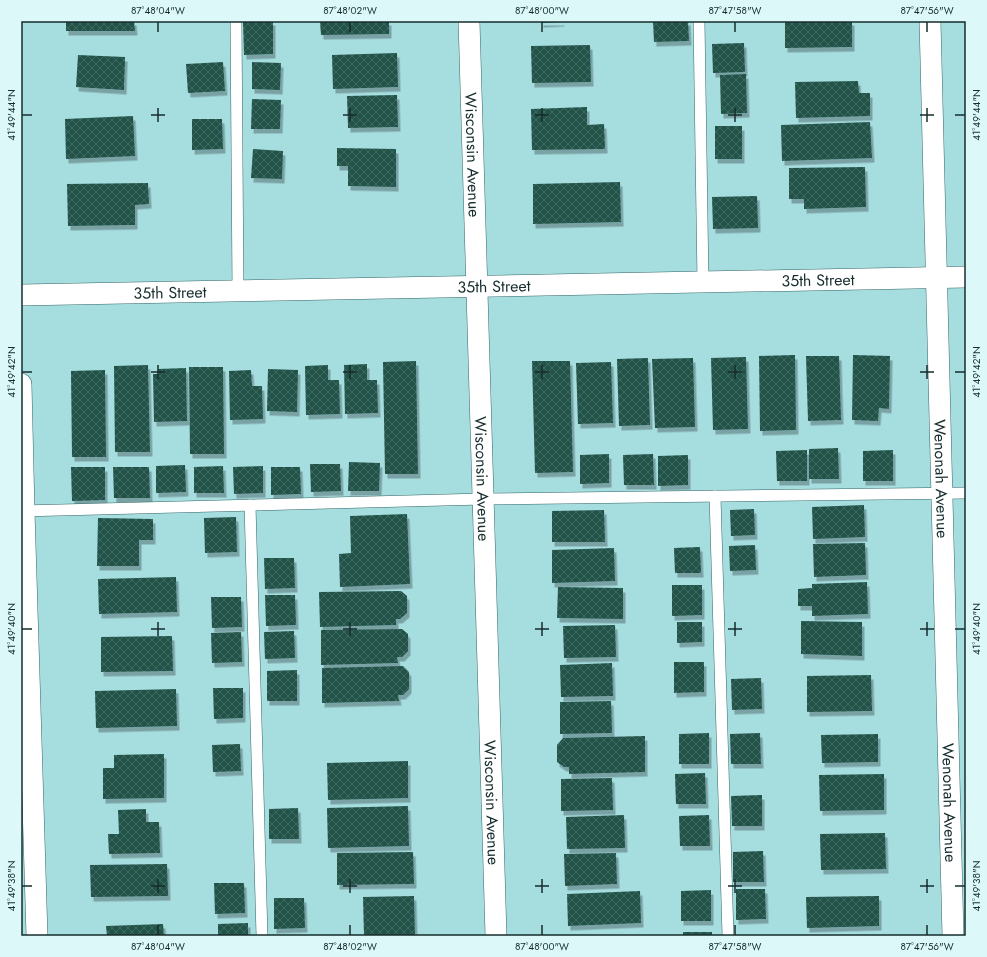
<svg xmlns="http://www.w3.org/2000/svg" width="987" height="957" viewBox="0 0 987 957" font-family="Jost,sans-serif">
  <defs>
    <pattern id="building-cross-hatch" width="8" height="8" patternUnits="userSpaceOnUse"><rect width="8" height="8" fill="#21534a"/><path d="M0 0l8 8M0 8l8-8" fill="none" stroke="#3f6962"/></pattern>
    <filter id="shadow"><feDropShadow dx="2.5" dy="4.5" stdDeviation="0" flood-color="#0004"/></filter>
  </defs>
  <rect width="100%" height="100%" fill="#a6dddf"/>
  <g fill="url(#building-cross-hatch)" filter="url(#shadow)">
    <path d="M 66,21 L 134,21 L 135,31 L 66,31 Z"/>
    <path d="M 243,21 L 273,21 L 273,54 L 244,55 Z"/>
    <path d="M 320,21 L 389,21 L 389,34 L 321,35 Z"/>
    <path d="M 541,21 L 562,21 L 562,22 L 541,23 Z"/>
    <path d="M 653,21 L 688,21 L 689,41 L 654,42 Z"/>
    <path d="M 785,21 L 852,21 L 852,47 L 785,48 Z"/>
    <path d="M 744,43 L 745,72 L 713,73 L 712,44 Z"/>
    <path d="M 590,45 L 591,82 L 532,83 L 531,46 Z"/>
    <path d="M 397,53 L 398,87 L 333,89 L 332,55 Z"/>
    <path d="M 78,55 L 125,57 L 124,90 L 76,87 Z"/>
    <path d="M 223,62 L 225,91 L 188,93 L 186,64 Z"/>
    <path d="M 252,62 L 281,63 L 280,90 L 252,89 Z"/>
    <path d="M 746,74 L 747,113 L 721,114 L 720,75 Z"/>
    <path d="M 858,81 L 859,93 L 870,93 L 870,116 L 796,118 L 795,82 Z"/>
    <path d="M 397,95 L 398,127 L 348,128 L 347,96 Z"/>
    <path d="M 252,99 L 281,100 L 280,129 L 251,129 Z"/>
    <path d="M 587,107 L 587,125 L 604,124 L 605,149 L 532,150 L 531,109 Z"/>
    <path d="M 133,116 L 135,156 L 66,159 L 65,119 Z"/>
    <path d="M 192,119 L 222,119 L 223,149 L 192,150 Z"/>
    <path d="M 870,122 L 872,158 L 782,161 L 781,125 Z"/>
    <rect x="715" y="126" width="27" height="33"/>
    <path d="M 337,148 L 396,149 L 396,187 L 348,186 L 348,166 L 337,166 Z"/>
    <path d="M 253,149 L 283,151 L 282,179 L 251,178 Z"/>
    <path d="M 865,167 L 866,207 L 804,209 L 804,199 L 789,199 L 789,168 Z"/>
    <path d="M 620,182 L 621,222 L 533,224 L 533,184 Z"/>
    <path d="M 148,183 L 149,204 L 135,205 L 135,225 L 68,226 L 67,184 Z"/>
    <path d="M 757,196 L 758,228 L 713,229 L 712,197 Z"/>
    <path d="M 795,355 L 796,430 L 760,431 L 759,356 Z"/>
    <path d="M 853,355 L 890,356 L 889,409 L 879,408 L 878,421 L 852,420 Z"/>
    <path d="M 806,356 L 839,356 L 841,420 L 808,421 Z"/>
    <path d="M 746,357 L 748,429 L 713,430 L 711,358 Z"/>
    <path d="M 648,358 L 650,425 L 619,426 L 617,359 Z"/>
    <path d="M 693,358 L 695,427 L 655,428 L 652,359 Z"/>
    <path d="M 416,361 L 418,474 L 385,474 L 383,362 Z"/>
    <path d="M 532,361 L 570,361 L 573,472 L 535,473 Z"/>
    <path d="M 611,362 L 613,423 L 578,424 L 576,363 Z"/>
    <path d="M 367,364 L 367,380 L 377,380 L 378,413 L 345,414 L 344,365 Z"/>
    <path d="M 148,365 L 150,452 L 115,452 L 114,366 Z"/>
    <path d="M 328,365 L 328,380 L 339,380 L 340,414 L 306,415 L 305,366 Z"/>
    <path d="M 189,367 L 223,367 L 224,454 L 190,454 Z"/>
    <path d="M 186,368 L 187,421 L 154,422 L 153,374 L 159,374 L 158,369 Z"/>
    <path d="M 268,369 L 298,370 L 297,412 L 267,411 Z"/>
    <path d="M 105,370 L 106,457 L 72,457 L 71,371 Z"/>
    <path d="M 251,370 L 252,386 L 262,386 L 263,419 L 230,420 L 229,371 Z"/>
    <path d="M 838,448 L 839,479 L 809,479 L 809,449 Z"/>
    <path d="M 807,450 L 807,481 L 777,481 L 776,451 Z"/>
    <path d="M 893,450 L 893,481 L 863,481 L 863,451 Z"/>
    <path d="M 609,454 L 609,483 L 580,484 L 580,455 Z"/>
    <path d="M 653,454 L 654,485 L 624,485 L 623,455 Z"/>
    <path d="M 688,455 L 688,485 L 658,486 L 658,456 Z"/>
    <path d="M 349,462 L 380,463 L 379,491 L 348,491 Z"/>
    <path d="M 310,464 L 340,464 L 341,491 L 311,492 Z"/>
    <path d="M 185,465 L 186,492 L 156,493 L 156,466 Z"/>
    <path d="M 223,466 L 224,493 L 194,493 L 194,467 Z"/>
    <path d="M 263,466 L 263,493 L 234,494 L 233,467 Z"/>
    <path d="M 71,467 L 105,467 L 105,500 L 72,501 Z"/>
    <path d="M 113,467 L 149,467 L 150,498 L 114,498 Z"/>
    <path d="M 271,467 L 300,467 L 301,494 L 271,495 Z"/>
    <path d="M 864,505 L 865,537 L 813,539 L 812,507 Z"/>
    <path d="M 754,509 L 755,535 L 731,536 L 730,510 Z"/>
    <path d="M 604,510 L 605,542 L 552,542 L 552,511 Z"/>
    <path d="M 407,514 L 410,584 L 340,587 L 339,554 L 351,553 L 350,516 Z"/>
    <path d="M 236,517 L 237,552 L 205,553 L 204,518 Z"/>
    <path d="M 98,518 L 153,519 L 153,540 L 139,540 L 139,566 L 97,566 Z"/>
    <path d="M 865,543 L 866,575 L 814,577 L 813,544 Z"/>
    <path d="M 755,545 L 756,570 L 730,571 L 729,546 Z"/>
    <path d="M 700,547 L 701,573 L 675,573 L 674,548 Z"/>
    <path d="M 614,548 L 615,581 L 552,583 L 552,550 Z"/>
    <path d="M 264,558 L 294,558 L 295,588 L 265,589 Z"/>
    <path d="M 176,577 L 177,612 L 99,614 L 98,579 Z"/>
    <path d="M 867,582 L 868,614 L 812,616 L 812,606 L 798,606 L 798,589 L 812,588 L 812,584 Z"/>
    <path d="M 672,585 L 702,585 L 702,615 L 672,616 Z"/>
    <path d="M 558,587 L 623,588 L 623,619 L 557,618 Z"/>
    <path d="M 401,591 L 407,596 L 407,613 L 400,619 L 396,619 L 396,625 L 320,627 L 319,592 Z"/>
    <path d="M 265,595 L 295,595 L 296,625 L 266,626 Z"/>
    <path d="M 211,597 L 241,597 L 242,627 L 212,628 Z"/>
    <path d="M 801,621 L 862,622 L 862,656 L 801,654 Z"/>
    <path d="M 677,622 L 702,622 L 702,642 L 677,643 Z"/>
    <path d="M 615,625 L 616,657 L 564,658 L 563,626 Z"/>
    <path d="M 402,629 L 408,634 L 408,651 L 402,657 L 397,657 L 398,663 L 321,665 L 321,630 Z"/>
    <path d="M 294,631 L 295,658 L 265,659 L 264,632 Z"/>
    <path d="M 241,632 L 242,662 L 212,663 L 211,633 Z"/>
    <path d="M 172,636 L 173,671 L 101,672 L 101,637 Z"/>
    <path d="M 674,662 L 704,662 L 704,692 L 674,693 Z"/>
    <path d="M 612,663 L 613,696 L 561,697 L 560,665 Z"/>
    <path d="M 403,666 L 409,672 L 409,689 L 403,695 L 398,695 L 399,701 L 322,703 L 322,668 Z"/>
    <path d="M 297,670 L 297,701 L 267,701 L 267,671 Z"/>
    <path d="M 871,675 L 872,711 L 807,712 L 807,676 Z"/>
    <path d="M 761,678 L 762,709 L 732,710 L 731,679 Z"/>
    <path d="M 213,688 L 243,688 L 243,718 L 214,719 Z"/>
    <path d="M 176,689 L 177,726 L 96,728 L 95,691 Z"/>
    <path d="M 611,701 L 612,733 L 560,734 L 560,702 Z"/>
    <path d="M 709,733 L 709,764 L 679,764 L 679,734 Z"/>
    <path d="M 760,733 L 761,764 L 731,764 L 730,734 Z"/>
    <path d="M 878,734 L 878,762 L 822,763 L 821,735 Z"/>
    <path d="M 645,736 L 645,772 L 569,774 L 569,767 L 564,767 L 557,762 L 557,745 L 563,738 Z"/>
    <path d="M 240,744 L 241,771 L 213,772 L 212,745 Z"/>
    <path d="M 164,754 L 164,798 L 103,799 L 103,768 L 114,768 L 114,755 Z"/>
    <path d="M 408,761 L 408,798 L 328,800 L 327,763 Z"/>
    <path d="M 705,773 L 706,804 L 676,804 L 675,774 Z"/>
    <path d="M 884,774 L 884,810 L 820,811 L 819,775 Z"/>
    <path d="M 612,778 L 613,810 L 561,811 L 561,779 Z"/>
    <path d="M 762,795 L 762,826 L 732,826 L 731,796 Z"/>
    <path d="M 408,806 L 409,846 L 328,848 L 327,808 Z"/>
    <path d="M 298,808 L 299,839 L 269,839 L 269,809 Z"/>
    <path d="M 146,809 L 146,822 L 159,822 L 160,853 L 109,854 L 108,834 L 119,834 L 118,810 Z"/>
    <path d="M 624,815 L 625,848 L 567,849 L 566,817 Z"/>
    <path d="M 709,815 L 710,846 L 680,846 L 679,816 Z"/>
    <path d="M 885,833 L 886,869 L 821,870 L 820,834 Z"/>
    <path d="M 763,851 L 764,882 L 733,882 L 733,852 Z"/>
    <path d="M 413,852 L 414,884 L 337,885 L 337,853 Z"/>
    <path d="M 616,853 L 617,884 L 565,886 L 564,854 Z"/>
    <path d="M 167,864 L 168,896 L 91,897 L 90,865 Z"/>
    <path d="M 214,883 L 244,883 L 245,913 L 215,914 Z"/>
    <path d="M 736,889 L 765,889 L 766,919 L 736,920 Z"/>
    <path d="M 711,890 L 711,921 L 681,921 L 681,891 Z"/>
    <path d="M 640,891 L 641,923 L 568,926 L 567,894 Z"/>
    <path d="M 414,896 L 415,936 L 364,936 L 363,897 Z"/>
    <path d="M 879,896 L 879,926 L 807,928 L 806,897 Z"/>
    <path d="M 274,898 L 304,898 L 305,928 L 274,929 Z"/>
    <path d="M 248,923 L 248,936 L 218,936 L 218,924 Z"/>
    <path d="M 163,924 L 164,936 L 107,936 L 106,926 Z"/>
    <rect x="683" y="932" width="29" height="4"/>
  </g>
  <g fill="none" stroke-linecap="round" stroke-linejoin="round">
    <g stroke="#336769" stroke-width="12">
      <g id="lane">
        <path d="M 236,21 L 238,291"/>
        <path d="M 699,21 L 703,282"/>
        <path d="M 715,496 L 728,936"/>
        <path d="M 250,505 L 262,936"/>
        <path d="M 21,511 L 483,499 L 966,493"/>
      </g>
    </g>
    <g stroke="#336769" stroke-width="22">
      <g id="street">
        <path id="s1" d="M 469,21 L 496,936"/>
        <path id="s2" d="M 930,21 L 953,936"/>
        <path id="s3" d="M 21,295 L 966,277"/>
        <path d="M 21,384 L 24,511 L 37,936"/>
      </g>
    </g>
    <use href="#lane" stroke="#fff" stroke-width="11"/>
    <use href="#street" stroke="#fff" stroke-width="21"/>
  </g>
  <path fill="none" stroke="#162c2d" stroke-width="1.5" d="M 158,22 L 158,32M 350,22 L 350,32M 542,22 L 542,32M 735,22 L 735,32M 927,22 L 927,32M 158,108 L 158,122M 350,108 L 350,122M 542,108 L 542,122M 735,108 L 735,122M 927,108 L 927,122M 22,115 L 32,115M 151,115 L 165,115M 343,115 L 357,115M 535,115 L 549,115M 728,115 L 742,115M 920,115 L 934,115M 955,115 L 965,115M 158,365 L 158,379M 350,365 L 350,379M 542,365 L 542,379M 735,365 L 735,379M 927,365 L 927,379M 22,372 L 32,372M 151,372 L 165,372M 343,372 L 357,372M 535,372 L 549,372M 728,372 L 742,372M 920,372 L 934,372M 955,372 L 965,372M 158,622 L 158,636M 350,622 L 350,636M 542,622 L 542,636M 735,622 L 735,636M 927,622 L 927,636M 22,629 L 32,629M 151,629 L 165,629M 343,629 L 357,629M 535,629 L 549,629M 728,629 L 742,629M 920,629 L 934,629M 955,629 L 965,629M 158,879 L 158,893M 350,879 L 350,893M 542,879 L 542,893M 735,879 L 735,893M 927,879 L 927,893M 22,886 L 32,886M 151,886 L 165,886M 343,886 L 357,886M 535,886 L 549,886M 728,886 L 742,886M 920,886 L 934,886M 955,886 L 965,886M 158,925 L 158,935M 350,925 L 350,935M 542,925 L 542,935M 735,925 L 735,935M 927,925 L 927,935"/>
  <g text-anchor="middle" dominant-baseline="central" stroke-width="4" stroke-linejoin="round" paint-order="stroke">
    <g font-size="16" fill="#162c2d" stroke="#ddf8f9">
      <text stroke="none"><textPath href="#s1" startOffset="134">Wisconsin Avenue</textPath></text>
      <text stroke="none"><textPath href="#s3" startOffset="797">35th Street</textPath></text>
      <text stroke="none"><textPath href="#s3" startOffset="473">35th Street</textPath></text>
      <text stroke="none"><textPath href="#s3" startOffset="149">35th Street</textPath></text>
      <text stroke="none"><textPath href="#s1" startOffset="458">Wisconsin Avenue</textPath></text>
      <text stroke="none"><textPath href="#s2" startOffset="458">Wenonah Avenue</textPath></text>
      <text stroke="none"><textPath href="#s1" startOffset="782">Wisconsin Avenue</textPath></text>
      <text stroke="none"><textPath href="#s2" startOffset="782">Wenonah Avenue</textPath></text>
    </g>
  </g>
  <rect width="987" height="957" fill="none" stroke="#ddf8f9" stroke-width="44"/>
  <rect x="22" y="22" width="943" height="913" fill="none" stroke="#162c2d" stroke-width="1.5"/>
  <g font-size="10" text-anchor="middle" fill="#162c2d">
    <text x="158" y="14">87°48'04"W</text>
    <text x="350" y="14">87°48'02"W</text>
    <text x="542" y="14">87°48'00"W</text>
    <text x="735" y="14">87°47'58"W</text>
    <text x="927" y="14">87°47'56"W</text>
    <text transform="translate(11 115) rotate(-90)" y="4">41°49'44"N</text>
    <text transform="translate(976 115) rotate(-90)" y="4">41°49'44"N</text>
    <text transform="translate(11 372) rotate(-90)" y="4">41°49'42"N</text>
    <text transform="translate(976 372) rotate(-90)" y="4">41°49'42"N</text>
    <text transform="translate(11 629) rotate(-90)" y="4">41°49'40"N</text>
    <text transform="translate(976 629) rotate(-90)" y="4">41°49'40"N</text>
    <text transform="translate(11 886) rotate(-90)" y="4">41°49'38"N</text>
    <text transform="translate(976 886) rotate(-90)" y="4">41°49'38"N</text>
    <text x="158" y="950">87°48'04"W</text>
    <text x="350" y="950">87°48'02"W</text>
    <text x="542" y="950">87°48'00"W</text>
    <text x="735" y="950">87°47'58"W</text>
    <text x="927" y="950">87°47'56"W</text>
  </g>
</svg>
